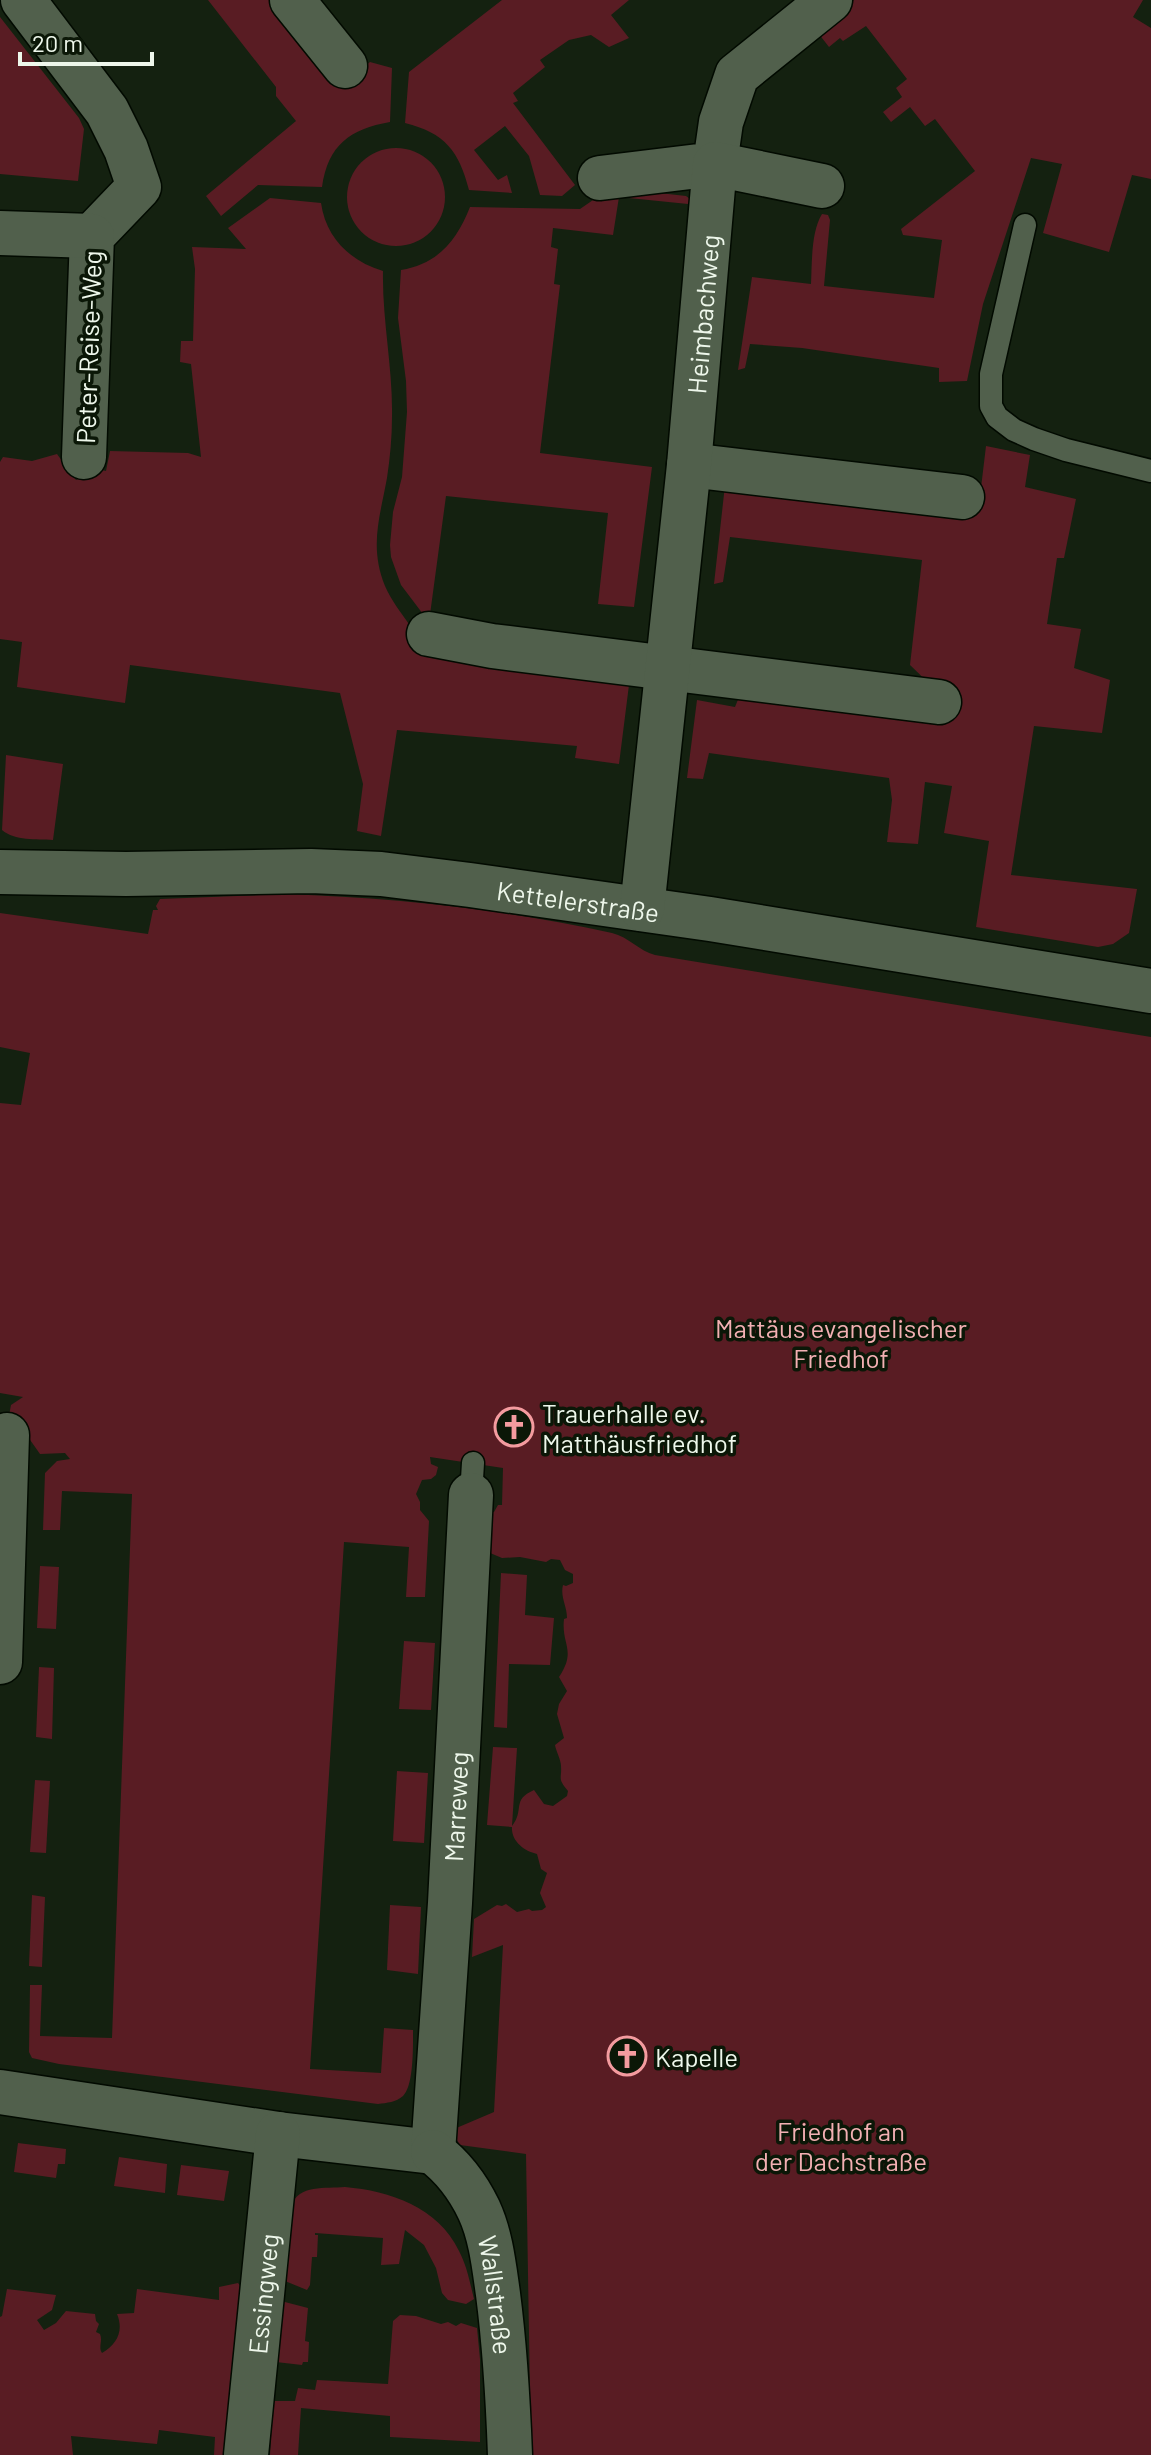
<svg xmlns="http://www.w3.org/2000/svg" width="1151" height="2455" viewBox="0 0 1151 2455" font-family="Barlow,sans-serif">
  <rect width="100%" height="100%" fill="#142110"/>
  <g fill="#591c23">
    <path d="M 208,0 L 272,0 L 339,86 L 370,62 L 392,68 L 390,122 C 350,129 328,145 322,187 L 258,185 L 221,216 L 206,196 L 296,121 L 276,96 L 276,87 Z"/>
    <path d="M 502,0 L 629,0 L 611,15 L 629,38 L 609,47 L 591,35 L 569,40 L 540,60 L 545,67 L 513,93 L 518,101 L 513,103 L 575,185 L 562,196 L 540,195 L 529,156 L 505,126 L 474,150 L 498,180 L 507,175 L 512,193 L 469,190 C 459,151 445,133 405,123 L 409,72 Z"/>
    <path d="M 854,0 L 1143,0 L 1133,17 L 1151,28 L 1151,179 L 1132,175 L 1109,252 L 1043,233 L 1062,164 L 1031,158 L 983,304 L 967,381 L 939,382 L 939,368 L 802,348 L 750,344 L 745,368 L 738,370 L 752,277 L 811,284 C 812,263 811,232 822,214 L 828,215 L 830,220 L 824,286 L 934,298 L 942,240 L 903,235 L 901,229 L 975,171 L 935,119 L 925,126 L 910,107 L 891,122 L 883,112 L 902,97 L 896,88 L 907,79 L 866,26 L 843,41 L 840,38 L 829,47 L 815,29 Z"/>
    <path d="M 0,17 L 79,118 L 84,129 L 78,181 L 0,174 Z"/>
    <circle cx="396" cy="197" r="49"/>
    <path d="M 615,188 L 686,196 L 690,199 L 690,202 L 688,204 L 619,197 L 613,235 L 553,228 L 551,247 L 558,249 L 554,284 L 560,285 L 540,453 L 652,467 L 634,607 L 598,604 L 608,513 L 446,496 L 429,622 L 401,585 L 391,557 L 390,545 L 393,512 L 402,477 L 407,412 L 406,381 L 398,318 L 401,270 C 438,264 457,240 470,207 L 580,209 L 609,189 Z"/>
    <path d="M 270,198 L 321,203 C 326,238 350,261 383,271 C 382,320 393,368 392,417 C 392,437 390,458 387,478 C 380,517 369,546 385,586 C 391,600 402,614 411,627 L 630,677 L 619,764 L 575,758 L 577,746 L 397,730 L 381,836 L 357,831 L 363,784 L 340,693 L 130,665 L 125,703 L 17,687 L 22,642 L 0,639 L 0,462 L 3,457 L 32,461 L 57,454 L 76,480 L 98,469 L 106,471 L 110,451 L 188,453 L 201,457 L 191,364 L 180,362 L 181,341 L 193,341 L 195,269 L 192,247 L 246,249 L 228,228 Z"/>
    <path d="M 986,446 L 1030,455 L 1025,487 L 1076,499 L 1064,558 L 1057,558 L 1047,624 L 1081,629 L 1074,668 L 1110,680 L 1102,733 L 1034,726 L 1011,875 L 1137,889 L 1129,933 L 1113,944 L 1098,947 L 976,927 L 989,841 L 944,833 L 952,786 L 925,782 L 918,844 L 887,842 L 892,800 L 889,778 L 709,753 L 703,779 L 687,778 L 697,700 L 735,707 L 739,697 L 939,693 L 910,665 L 922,560 L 730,537 L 723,582 L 714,584 L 725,485 L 978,513 Z"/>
    <path d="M 6,755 L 63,764 L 53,840 C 36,839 15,841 2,830 Z"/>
    <path d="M 286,894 C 395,898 505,909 612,933 C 629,937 639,951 655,955 L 1151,1037 L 1151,2455 L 531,2455 L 526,2154 L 460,2145 L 455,2137 L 454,2129 L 494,2112 L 503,1945 L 472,1957 L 474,1919 L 497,1905 L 502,1906 L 506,1904 L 517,1912 L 529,1909 L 532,1911 L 542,1910 L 546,1907 L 540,1893 L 547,1873 L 541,1869 L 537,1854 C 524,1851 511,1841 512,1827 L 487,1825 L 493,1747 L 517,1748 L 512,1826 C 525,1810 511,1800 534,1790 L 544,1804 L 553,1806 L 567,1796 L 568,1791 C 557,1778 562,1779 561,1766 C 561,1760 556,1751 555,1745 L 564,1738 L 557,1714 L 559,1704 L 567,1691 L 559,1677 C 577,1650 561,1645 564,1619 L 567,1618 C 567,1606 560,1597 563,1585 L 566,1586 L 573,1583 L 573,1574 L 565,1570 L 560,1560 L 551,1559 L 546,1562 L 520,1557 L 502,1558 L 483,1550 L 484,1513 L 494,1512 L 498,1505 L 502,1505 L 503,1468 L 430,1457 L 431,1464 L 438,1467 L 436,1475 L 431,1479 L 422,1480 L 416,1494 L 420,1502 L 420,1510 L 429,1521 L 425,1597 L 406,1597 L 409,1547 L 344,1542 L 310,2069 L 381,2073 L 384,2028 L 413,2030 C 413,2045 414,2086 403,2096 C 396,2102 387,2103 378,2104 L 59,2064 L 32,2058 L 29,2052 L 30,1985 L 42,1985 L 40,2036 L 112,2038 L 132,1494 L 62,1491 L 60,1530 L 43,1530 L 45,1473 L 57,1461 L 70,1459 L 65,1453 L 40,1454 L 21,1427 L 8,1421 L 11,1405 L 23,1397 L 0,1393 L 0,1103 L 21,1105 L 30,1053 L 0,1047 L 0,913 L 148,934 L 153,910 L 158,910 L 156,906 L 160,899 Z"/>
    <path d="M 40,1566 L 59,1567 L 56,1629 L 37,1628 Z"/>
    <path d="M 501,1573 L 527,1575 L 525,1615 L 554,1618 L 550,1665 L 509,1664 L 507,1728 L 494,1727 Z"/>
    <path d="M 404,1641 L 435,1643 L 431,1710 L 399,1709 Z"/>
    <path d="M 39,1667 L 54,1668 L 52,1739 L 36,1737 Z"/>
    <path d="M 397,1771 L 428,1773 L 424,1843 L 393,1841 Z"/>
    <path d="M 35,1780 L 50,1781 L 46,1853 L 30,1852 Z"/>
    <path d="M 32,1895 L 45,1897 L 42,1967 L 29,1966 Z"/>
    <path d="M 390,1905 L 421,1907 L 418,1974 L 387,1970 Z"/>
    <path d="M 18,2143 L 66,2149 L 65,2164 L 58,2164 L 56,2178 L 14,2172 Z"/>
    <path d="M 119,2157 L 167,2164 L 165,2193 L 114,2186 Z"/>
    <path d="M 181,2165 L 229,2171 L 224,2201 L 177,2195 Z"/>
    <path d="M 345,2187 C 390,2191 438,2207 459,2251 C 467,2266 470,2283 474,2299 L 466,2304 L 448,2300 L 442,2293 L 436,2268 L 424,2245 L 405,2230 L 399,2264 L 381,2265 L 383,2238 L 315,2233 L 315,2235 L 318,2235 L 317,2257 L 312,2257 L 310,2285 L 307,2290 L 285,2281 L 291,2206 C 299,2184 325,2189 345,2187 Z"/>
    <path d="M 238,2283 L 246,2293 L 227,2455 L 214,2455 L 215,2437 L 159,2430 L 157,2444 L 71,2436 L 73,2455 L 0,2455 L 0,2317 L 2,2316 L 7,2289 L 56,2295 L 52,2310 L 37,2320 L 44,2330 L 56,2323 L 66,2311 L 95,2314 L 96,2321 L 99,2324 L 96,2332 L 100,2334 C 103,2341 98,2347 102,2353 C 117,2344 124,2331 117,2314 L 134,2313 L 137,2289 L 219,2300 L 219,2287 Z"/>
    <path d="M 281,2301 L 308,2308 L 305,2341 L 309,2342 L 308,2362 L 303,2362 L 302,2365 L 276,2362 Z"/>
    <path d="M 400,2315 L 416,2316 L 441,2324 L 448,2322 L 456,2326 L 461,2323 L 477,2328 L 480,2359 L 480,2442 L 390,2437 L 390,2416 L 301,2408 L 298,2455 L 270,2455 L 273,2401 L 295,2401 L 298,2388 L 315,2390 L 317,2380 L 388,2384 L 393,2321 Z"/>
  </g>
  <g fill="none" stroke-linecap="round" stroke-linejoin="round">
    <g stroke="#020a00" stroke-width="25">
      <g id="lane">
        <path d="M 1025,225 L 991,374 L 991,406 L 997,417 L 1014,430 L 1034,439 L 1066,450 L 1151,471"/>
        <path d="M 471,1495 L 473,1463"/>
      </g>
    </g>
    <g stroke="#020a00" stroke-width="47">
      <g id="street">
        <path d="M 23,0 L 107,111 L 126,149 L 139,187 L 92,236 L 84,457"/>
        <path d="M 292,0 L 345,66"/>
        <path d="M 600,178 L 715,164 L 721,122 L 737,75 L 830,0"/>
        <path d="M 0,233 L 92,236"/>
        <path d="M 689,465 L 962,497"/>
        <path d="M 429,634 L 492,646 L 939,702"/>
        <path id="s1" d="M 0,872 L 126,874 L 311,871 L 381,874 L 470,885 L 710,919 L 1151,991"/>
        <path id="s2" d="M 642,909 L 689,465 L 715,164 L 822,186"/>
        <path d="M 0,1662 L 7,1435"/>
        <path d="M 0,2092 L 278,2134 L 433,2152"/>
        <path id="s3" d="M 433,2152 L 450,1903 L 471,1495"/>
        <path id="s4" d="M 433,2152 C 453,2167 468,2187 479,2210 C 491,2236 494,2266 498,2294 C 505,2348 508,2401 510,2455"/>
        <path id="s5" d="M 246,2455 L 278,2134"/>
      </g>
    </g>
    <use href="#lane" stroke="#51604c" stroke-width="22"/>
    <use href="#street" stroke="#51604c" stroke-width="44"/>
  </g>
  <defs>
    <g id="church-ring" transform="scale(2)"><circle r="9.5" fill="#0b1707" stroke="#f49b9f" stroke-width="1.5"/><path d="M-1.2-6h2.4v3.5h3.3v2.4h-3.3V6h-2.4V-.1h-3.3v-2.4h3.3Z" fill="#f49b9f"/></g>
  </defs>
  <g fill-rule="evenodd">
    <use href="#church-ring" x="514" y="1427"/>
    <use href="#church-ring" x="627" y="2056"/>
  </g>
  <g text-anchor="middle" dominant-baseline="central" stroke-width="7" stroke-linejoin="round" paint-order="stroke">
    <g font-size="26" fill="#eef7eb" stroke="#0b1707">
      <text stroke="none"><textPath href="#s2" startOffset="598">Heimbachweg</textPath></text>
      <text transform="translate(88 347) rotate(-88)">Peter-Reise-Weg</text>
      <text stroke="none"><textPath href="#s1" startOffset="580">Kettelerstraße</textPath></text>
      <text stroke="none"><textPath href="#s3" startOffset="346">Marreweg</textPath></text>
      <text stroke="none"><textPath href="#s5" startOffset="162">Essingweg</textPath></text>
      <text stroke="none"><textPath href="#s4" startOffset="162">Wallstraße</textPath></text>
    </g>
    <g font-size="26" fill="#f3b0b3" stroke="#0b1707">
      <text x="841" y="1327">Mattäus evangelischer<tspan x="841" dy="30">Friedhof</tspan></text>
      <text x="841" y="2130">Friedhof an<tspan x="841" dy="30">der Dachstraße</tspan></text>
    </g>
    <g font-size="26" fill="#eef7eb" stroke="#0b1707" text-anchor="start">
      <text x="542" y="1412">Trauerhalle ev.<tspan x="542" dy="30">Matthäusfriedhof</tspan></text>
      <text x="655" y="2056">Kapelle</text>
    </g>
  </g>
  <path d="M20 52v12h132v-12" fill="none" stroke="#eef7eb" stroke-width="4"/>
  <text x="32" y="52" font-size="24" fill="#eef7eb" stroke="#0b1707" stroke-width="6" paint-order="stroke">20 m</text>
</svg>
